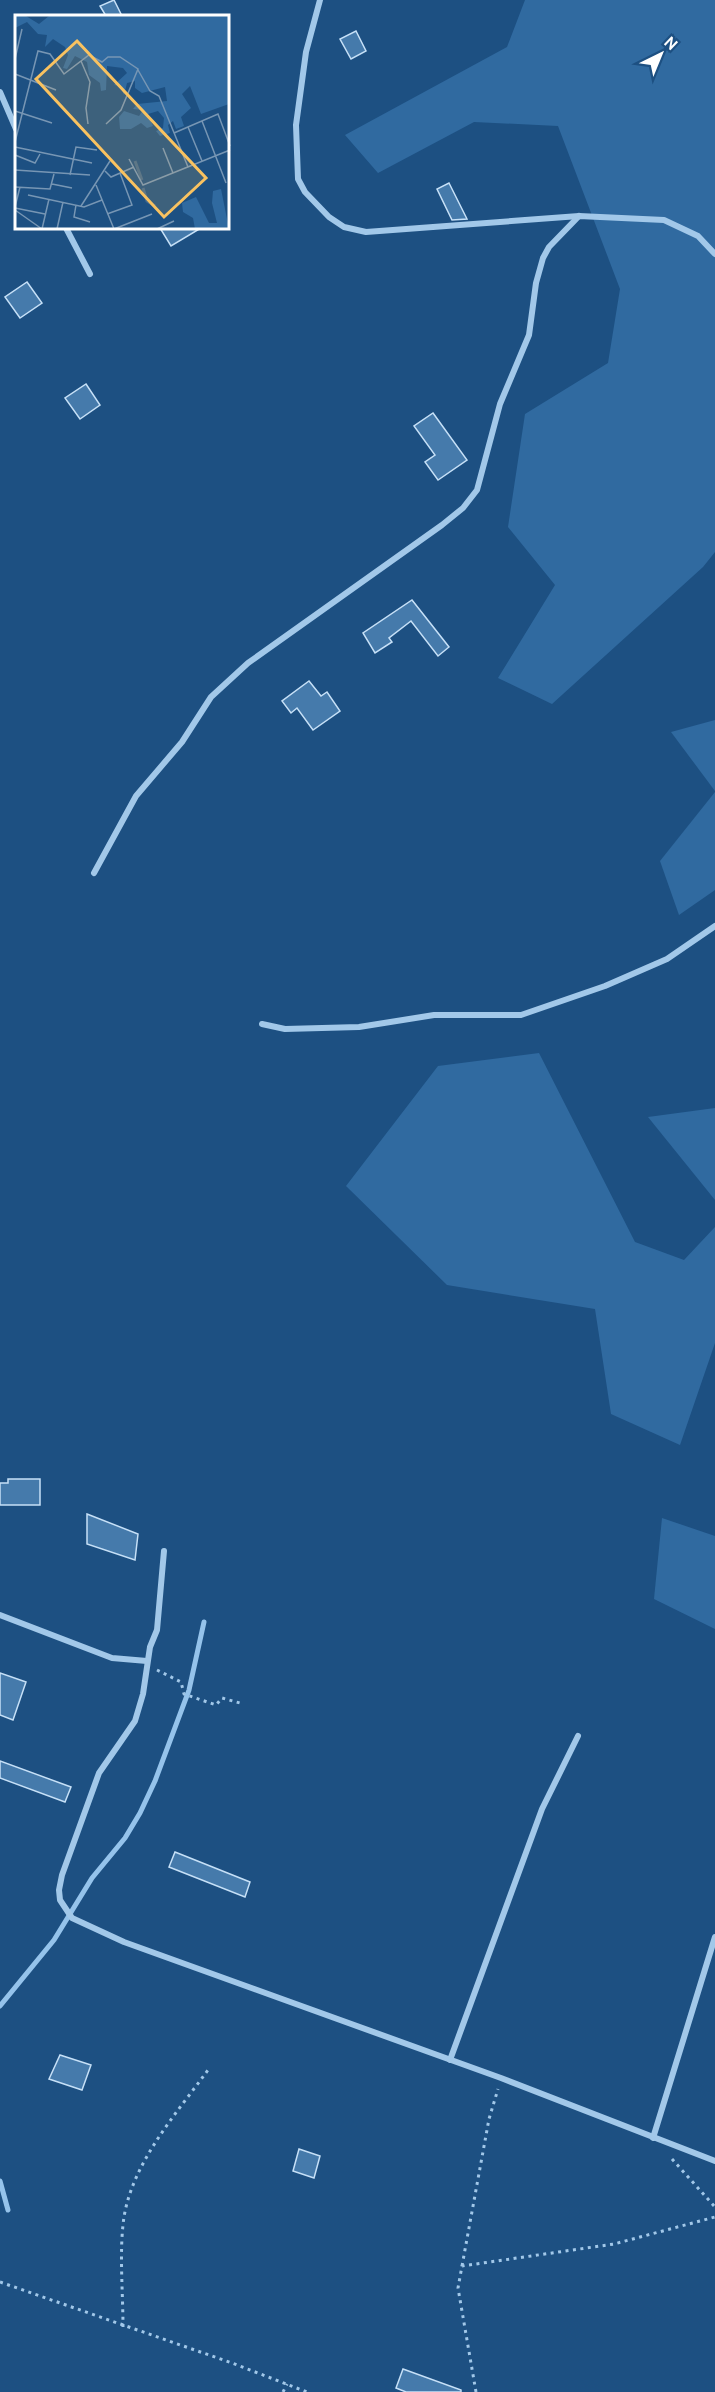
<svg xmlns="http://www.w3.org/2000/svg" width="715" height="2392" viewBox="0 0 715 2392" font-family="Cabin,sans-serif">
  <rect width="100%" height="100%" fill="#1d5082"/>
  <g fill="#306aa0">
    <path d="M 525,0 L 715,0 L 715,552 L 703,567 L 552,704 L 498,678 L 555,585 L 508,527 L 525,414 L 608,363 L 620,289 L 558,126 L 474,122 L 378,173 L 345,135 L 507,47 Z"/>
    <path d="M 715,720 L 715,791 L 671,732 Z"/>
    <path d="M 715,792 L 715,890 L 679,915 L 660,861 Z"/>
    <path d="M 539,1053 L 635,1242 L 684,1260 L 715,1227 L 715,1343 L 680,1445 L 611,1414 L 595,1309 L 447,1285 L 346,1186 L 438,1066 Z"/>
    <path d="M 715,1108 L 715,1200 L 648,1117 Z"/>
    <path d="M 662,1518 L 715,1536 L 715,1629 L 654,1599 Z"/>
  </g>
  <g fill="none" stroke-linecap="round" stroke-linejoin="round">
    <g stroke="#95c3eb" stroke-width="5">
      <path d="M 0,2006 L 54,1940 L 92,1878 L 125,1838 L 140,1813 L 155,1781 L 189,1690 L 204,1622"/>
      <path d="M 0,2181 L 8,2210"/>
    </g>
  </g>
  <g fill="#457aab" stroke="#c6e0f7" stroke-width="1.5">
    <path d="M 114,0 L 122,16 L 106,16 L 100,6 Z"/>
    <path d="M 356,31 L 366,51 L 351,59 L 340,39 Z"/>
    <path d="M 449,183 L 467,219 L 452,220 L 437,189 Z"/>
    <path d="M 160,228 L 201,228 L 171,246 Z"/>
    <path d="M 27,282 L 42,303 L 20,318 L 5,297 Z"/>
    <path d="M 86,384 L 100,405 L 80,419 L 65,398 Z"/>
    <path d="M 433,413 L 467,460 L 438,480 L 425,462 L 435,455 L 414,426 Z"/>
    <path d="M 412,600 L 449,647 L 438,656 L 411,621 L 389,638 L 392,642 L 375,653 L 363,633 Z"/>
    <path d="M 309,681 L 321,696 L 327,692 L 340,711 L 313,730 L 297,708 L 291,713 L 282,701 Z"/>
    <path d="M 8,1479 L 40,1479 L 40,1505 L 0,1505 L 0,1483 L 8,1483 Z"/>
    <path d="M 87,1514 L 138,1534 L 135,1560 L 87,1544 Z"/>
    <path d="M 0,1673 L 26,1682 L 13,1720 L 0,1715 Z"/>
    <path d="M 0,1761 L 71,1787 L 65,1802 L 0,1778 Z"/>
    <path d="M 175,1852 L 250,1882 L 245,1897 L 169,1867 Z"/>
    <path d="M 60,2055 L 91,2065 L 82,2090 L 49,2079 Z"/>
    <path d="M 299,2149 L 320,2156 L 314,2178 L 293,2171 Z"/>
    <path d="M 403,2369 L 461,2390 L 461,2392 L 406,2392 L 396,2388 Z"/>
  </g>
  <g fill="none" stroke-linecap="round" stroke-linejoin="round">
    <g stroke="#a2c8e9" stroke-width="3" stroke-dasharray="3 4.5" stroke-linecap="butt">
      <path d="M 157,1670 L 181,1682 L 184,1694 L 216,1705 L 222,1698 L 240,1703"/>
      <path d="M 672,2159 L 715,2207"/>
      <path d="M 462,2266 L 489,2119 L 498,2089"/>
      <path d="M 0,2282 L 232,2363 L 307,2392"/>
      <path d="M 123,2327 C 123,2292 119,2250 124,2217 C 133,2162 176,2114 208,2070"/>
      <path d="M 283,2392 L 287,2384"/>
      <path d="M 476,2392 L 458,2288 L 462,2266 L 614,2244 L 715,2217"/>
    </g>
    <g stroke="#a2c8e9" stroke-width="6">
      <path d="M 320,0 L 306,52 L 296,125 L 298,179 L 305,192 L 329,217 L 344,227 L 366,232 L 579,216 L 664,220 L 698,236 L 715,254"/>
      <path d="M 0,92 L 16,129"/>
      <path d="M 66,228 L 90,274"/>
      <path d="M 94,873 L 136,796 L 182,742 L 211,697 L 248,663 L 442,525 L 463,508 L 477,490 L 500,404 L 529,335 L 536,283 L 543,258 L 549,247 L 579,216"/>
      <path d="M 262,1024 L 285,1029 L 359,1027 L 434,1015 L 521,1015 L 605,986 L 667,959 L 715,926"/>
      <path d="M 164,1551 L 157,1630 L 150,1647 L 143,1694 L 135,1721 L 99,1773 L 62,1875 L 59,1890 L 60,1900 L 72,1918 L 124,1942 L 501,2078 L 715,2161"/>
      <path d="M 0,1615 L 112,1658 L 147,1661"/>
      <path d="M 450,2060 L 542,1809 L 578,1736"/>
      <path d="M 653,2138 L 715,1937"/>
    </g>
  </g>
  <g transform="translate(15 15)">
    <rect width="214" height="214" fill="#1d5082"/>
    <path d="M 0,1 L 11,1 L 24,9 L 34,1 L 214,1 L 214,89 L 186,99 L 175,71 L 167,79 L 176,93 L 166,102 L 169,111 L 161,114 L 158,106 L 153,110 L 155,118 L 145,121 L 141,116 L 148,113 L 149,103 L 143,96 L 133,99 L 138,111 L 132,113 L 126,108 L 116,114 L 105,114 L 104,102 L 109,96 L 124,101 L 128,95 L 118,94 L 122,89 L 152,86 L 150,72 L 127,78 L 120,73 L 120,66 L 112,68 L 109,80 L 105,71 L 99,70 L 112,58 L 108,53 L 92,51 L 91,75 L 86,76 L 85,68 L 74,60 L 72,47 L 60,41 L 52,54 L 48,53 L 53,40 L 50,32 L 38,24 L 30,32 L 32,20 L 23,19 L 12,7 L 0,13 ZM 206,174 L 214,214 L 180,214 L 178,203 L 168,197 L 167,188 L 181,182 L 194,208 L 202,208 L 197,188 L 198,176 Z" fill="#306aa0"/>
    <path fill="none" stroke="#446a8e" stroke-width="3" d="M 120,146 L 127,165M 128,173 L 132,186 L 140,191"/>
    <path fill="none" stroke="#7796b4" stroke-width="1.5" d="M 0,44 L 7,14M 66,46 L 75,67 L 71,93 L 73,109M 123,55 L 135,76 L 144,81 L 173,152M 0,59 L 41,75M 0,96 L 37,108M 187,106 L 211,168M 173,112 L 187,146M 159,118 L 203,99 L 215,131M 0,127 L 23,36 L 35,39 L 49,59 L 74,40 L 87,47 L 93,42 L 105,42 L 123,54 L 106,95 L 91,109M 0,132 L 77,148M 148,133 L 158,158M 0,140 L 20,148 L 25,139M 114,144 L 128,170 L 215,135M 0,155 L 75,160M 90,156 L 96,162 L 119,152M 55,160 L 61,132 L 82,135M 37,169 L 57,173M 81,170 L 99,214M 0,172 L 35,174 L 39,159M 13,180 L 69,192 L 87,185M 61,190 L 59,202 L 75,207M 66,191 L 95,146M 0,192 L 5,172M 0,193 L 30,199M 0,195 L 27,214M 92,199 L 117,190 L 105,158M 27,214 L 34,184M 42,214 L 48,187M 99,214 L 137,199M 142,214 L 159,206"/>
    <path fill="#f9c260" fill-opacity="0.15" stroke="#f9c260" stroke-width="3" d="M 62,26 L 191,163 L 149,202 L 21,64 Z"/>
    <rect width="214" height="214" fill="none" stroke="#fff" stroke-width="3"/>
  </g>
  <g transform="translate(661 54) rotate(43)" stroke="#1d5082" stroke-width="4.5" paint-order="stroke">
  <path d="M0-4.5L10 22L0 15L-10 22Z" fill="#ffffff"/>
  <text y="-9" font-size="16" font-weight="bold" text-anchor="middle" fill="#ffffff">N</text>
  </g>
</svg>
